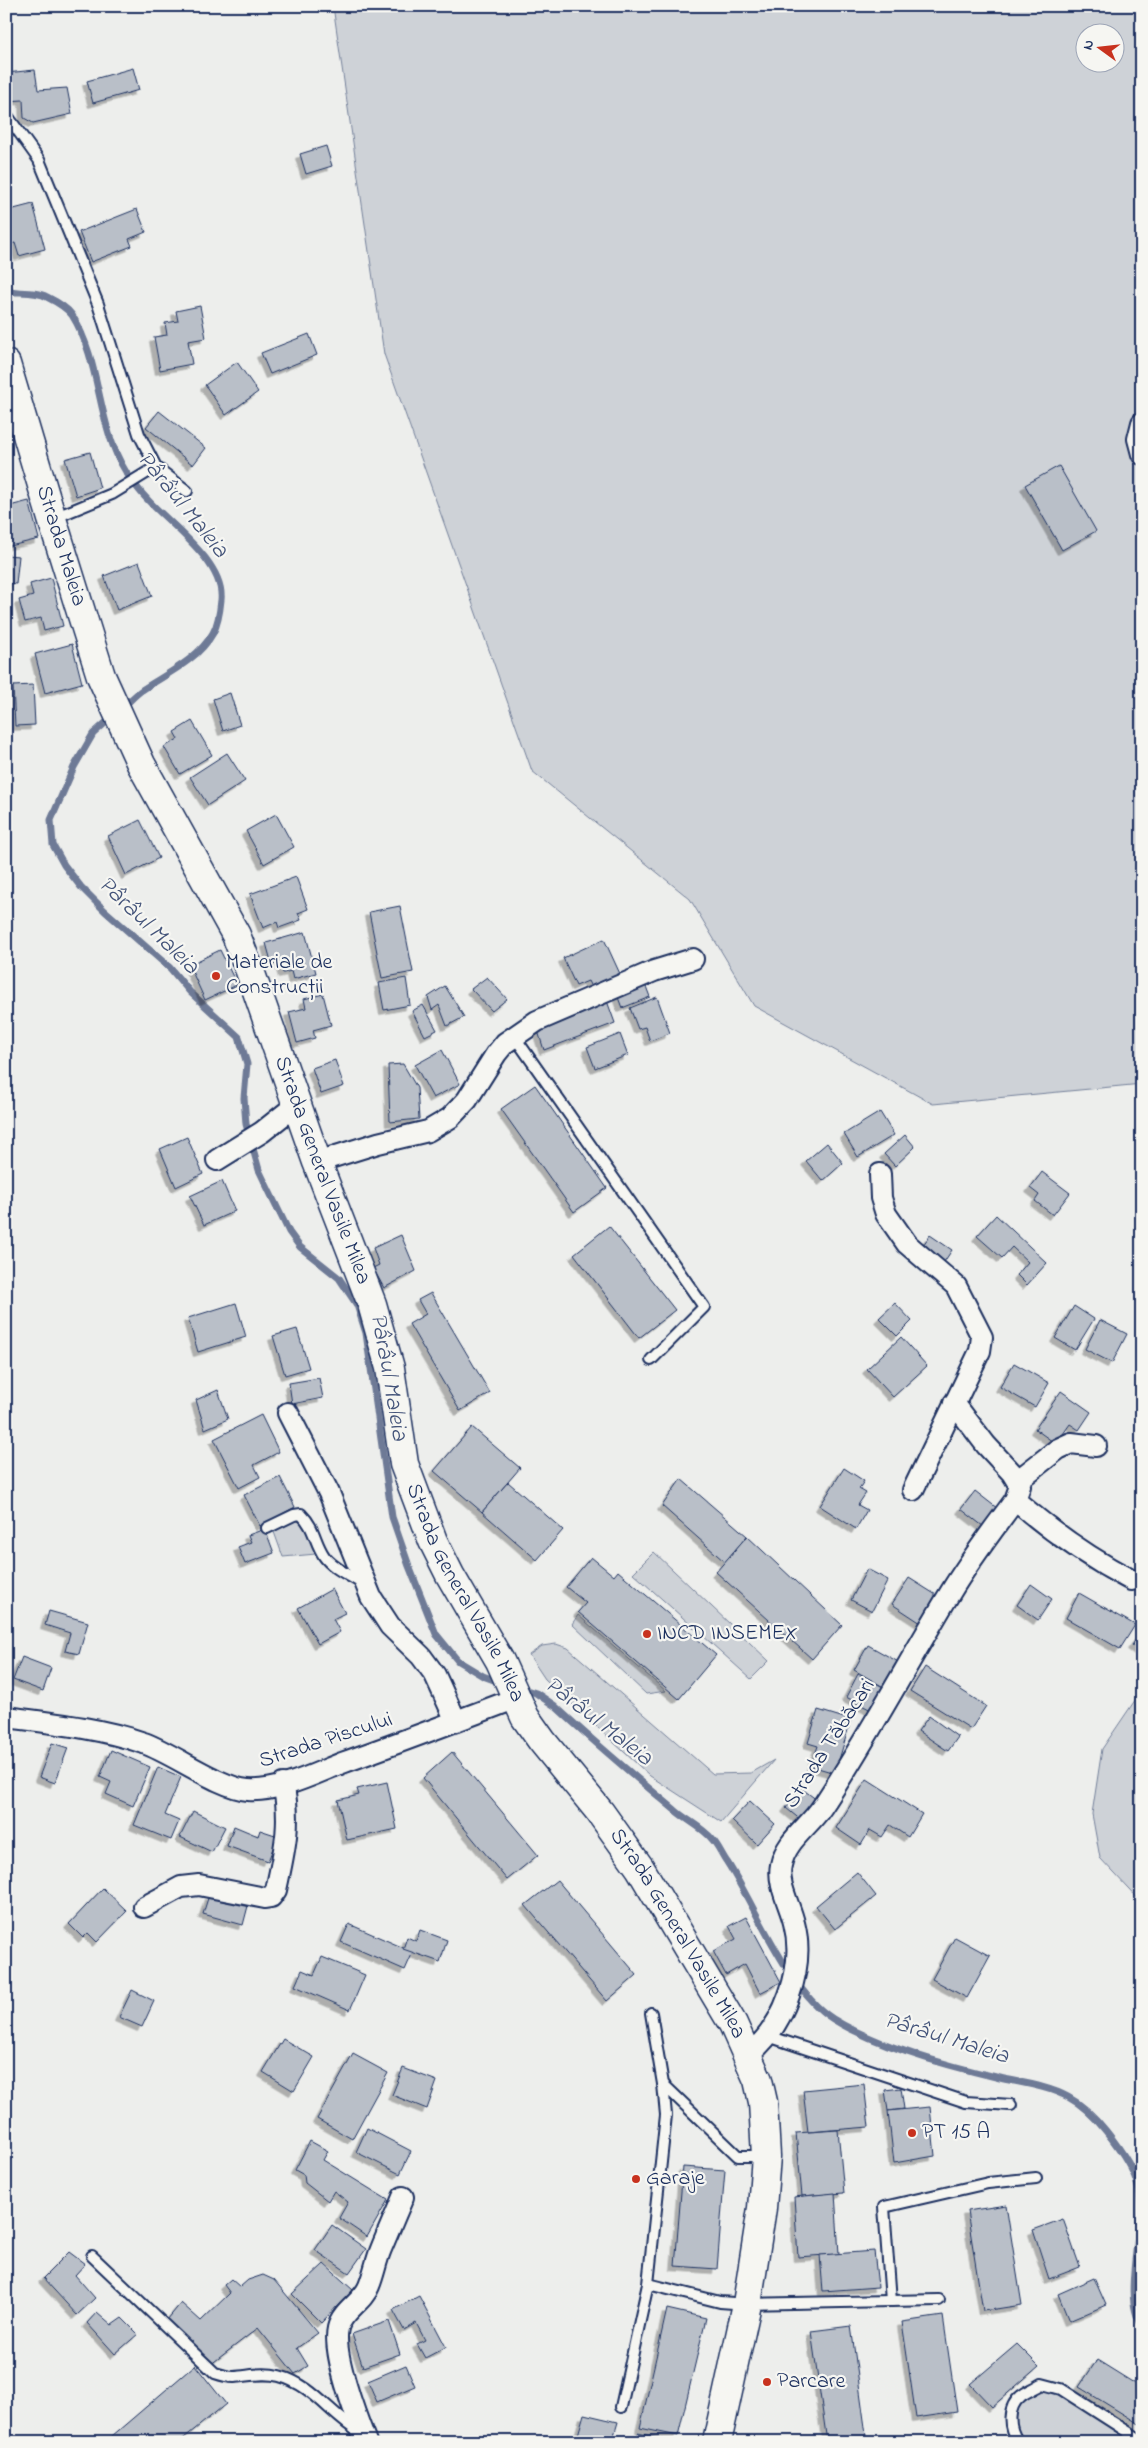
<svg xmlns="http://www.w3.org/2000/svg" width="1148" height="2448" viewBox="0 0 1148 2448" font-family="'Indie Flower',sans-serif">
  <defs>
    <filter id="shadow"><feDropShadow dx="-4.5" dy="4.5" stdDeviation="0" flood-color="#0004"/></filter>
  </defs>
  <rect width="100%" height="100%" fill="#edeeec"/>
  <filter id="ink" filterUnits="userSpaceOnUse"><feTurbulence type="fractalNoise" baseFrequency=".02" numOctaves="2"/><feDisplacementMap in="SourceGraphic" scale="10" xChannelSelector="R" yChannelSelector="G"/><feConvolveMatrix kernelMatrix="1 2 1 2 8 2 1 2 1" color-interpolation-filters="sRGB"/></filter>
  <g filter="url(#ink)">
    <g fill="#ced2d7" stroke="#74809a" fill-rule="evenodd">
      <path d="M 333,6 L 1142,6 L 1142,1084 L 933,1104 L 754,1006 L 690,899 L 532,771 L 384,354 ZM 1086,32 L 1116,32 L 1116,62 L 1086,62 Z"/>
      <path d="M 293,1520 L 300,1521 L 306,1527 L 316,1554 L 283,1557 L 274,1532 Z"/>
      <path d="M 654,1552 L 769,1661 L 751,1679 L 633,1573 Z"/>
      <path d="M 578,1615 L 666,1691 L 646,1694 L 572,1624 Z"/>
      <path d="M 556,1644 L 568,1648 L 713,1774 L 751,1773 L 774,1760 L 721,1822 L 650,1776 L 545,1679 L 529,1655 L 542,1646 Z"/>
      <path d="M 1142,1690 L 1142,1903 L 1100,1858 L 1092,1814 L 1102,1749 Z"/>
      <path d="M 1044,2388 L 1064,2394 L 1136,2442 L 1024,2442 L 1018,2433 L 1013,2417 L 1024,2398 Z"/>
    </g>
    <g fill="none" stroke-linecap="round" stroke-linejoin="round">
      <g stroke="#6e7a96" stroke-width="7">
        <path d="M 6,291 C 18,293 37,291 47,297 C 55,301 67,308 72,315 C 102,363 96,424 126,472 C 133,482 139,491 147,499 C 169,524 225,562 221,600 C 220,611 218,624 213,633 C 198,660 166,674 142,690 C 135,695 129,702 122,708"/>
        <path d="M 112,717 L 93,734 L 74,767 L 51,820 L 53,845 L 64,865 L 81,887 L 105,911 L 170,968 L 190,992 L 239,1037 L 247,1064 L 244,1098 L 246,1124 L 259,1170 L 289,1232 L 300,1247 L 339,1278 L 357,1305 L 366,1333 L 392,1517 L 409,1566 L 436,1634 L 458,1661 L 483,1676 L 502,1683"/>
        <path d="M 520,1688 L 536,1693 L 555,1706 C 594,1742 634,1776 675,1810 C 686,1820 702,1827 712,1839 C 718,1845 722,1855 727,1862 C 756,1907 788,1991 833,2019 C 878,2047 949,2066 1000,2078 C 1022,2083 1048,2086 1068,2097 C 1083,2105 1095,2117 1106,2131 C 1118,2146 1134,2168 1138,2187 C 1147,2224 1120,2296 1142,2325"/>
      </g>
    </g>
    <g fill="#b9bfc8" stroke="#1b2f5e" filter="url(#shadow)">
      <path d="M 133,68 L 139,90 L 93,103 L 87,81 Z"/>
      <path d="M 35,70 L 38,90 L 67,88 L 72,114 L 33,123 L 24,118 L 23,100 L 6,101 L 6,73 Z"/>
      <path d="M 326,146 L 332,166 L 306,174 L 300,154 Z"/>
      <path d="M 33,204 L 45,249 L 19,256 L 15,243 L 6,245 L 6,227 L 10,226 L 6,211 Z"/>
      <path d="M 137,209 L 146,232 L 129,239 L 132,246 L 91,262 L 79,232 Z"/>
      <path d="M 200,306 L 206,338 L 188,341 L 192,364 L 160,370 L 154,337 L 167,335 L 165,323 L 178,321 L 176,311 Z"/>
      <path d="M 309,334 L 317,355 L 270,374 L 261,353 Z"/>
      <path d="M 237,362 L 258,392 L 226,415 L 205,385 Z"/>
      <path d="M 159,411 L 206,448 L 193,465 L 146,427 Z"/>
      <path d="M 90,452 L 100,488 L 76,496 L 65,459 Z"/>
      <path d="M 1059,466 L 1096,531 L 1062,550 L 1025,485 Z"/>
      <path d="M 29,501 L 39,539 L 6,547 L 6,507 Z"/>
      <path d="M 6,555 L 19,556 L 16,584 L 6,583 Z"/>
      <path d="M 139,562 L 152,596 L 117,610 L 104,576 Z"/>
      <path d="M 51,578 L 63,626 L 44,631 L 41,618 L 25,622 L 19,600 L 33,596 L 30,584 Z"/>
      <path d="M 72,644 L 82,683 L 45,693 L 35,654 Z"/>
      <path d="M 33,685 L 35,725 L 15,726 L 13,686 Z"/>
      <path d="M 230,693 L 240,725 L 223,731 L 213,699 Z"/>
      <path d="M 192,721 L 212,755 L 180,774 L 164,747 L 178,739 L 174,732 Z"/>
      <path d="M 227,753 L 245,781 L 208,805 L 190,777 Z"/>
      <path d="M 276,814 L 294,847 L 264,864 L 246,831 Z"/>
      <path d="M 140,820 L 159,858 L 126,875 L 108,836 Z"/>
      <path d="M 296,877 L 308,909 L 298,913 L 301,920 L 279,928 L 277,922 L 263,928 L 250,894 Z"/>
      <path d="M 400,906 L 413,972 L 382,978 L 369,912 Z"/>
      <path d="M 305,932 L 316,973 L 293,979 L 291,971 L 283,973 L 280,962 L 272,965 L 266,943 Z"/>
      <path d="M 604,939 L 621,976 L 592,989 L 588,981 L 576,986 L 563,958 Z"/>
      <path d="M 220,950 L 237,985 L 205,1000 L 189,965 Z"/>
      <path d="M 487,977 L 507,999 L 492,1011 L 471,989 Z"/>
      <path d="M 406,978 L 410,1005 L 384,1010 L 379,983 Z"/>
      <path d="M 644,981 L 650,997 L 622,1008 L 616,992 Z"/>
      <path d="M 445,986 L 464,1017 L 447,1026 L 439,1005 L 432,1010 L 428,997 Z"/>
      <path d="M 323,994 L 331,1025 L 313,1030 L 315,1038 L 297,1043 L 289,1012 L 306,1008 L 304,999 Z"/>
      <path d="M 657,997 L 670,1033 L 650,1041 L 645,1027 L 638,1029 L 630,1008 Z"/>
      <path d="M 607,1001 L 615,1023 L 544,1050 L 537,1028 Z"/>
      <path d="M 423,1005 L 437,1030 L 425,1036 L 412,1011 Z"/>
      <path d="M 620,1034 L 628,1055 L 595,1068 L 587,1047 Z"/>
      <path d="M 442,1050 L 460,1084 L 433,1098 L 415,1065 Z"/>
      <path d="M 335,1060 L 344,1086 L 321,1094 L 312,1068 Z"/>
      <path d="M 403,1064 L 417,1088 L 419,1119 L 390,1122 L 388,1065 Z"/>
      <path d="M 535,1085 L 607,1188 L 574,1212 L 501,1109 Z"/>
      <path d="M 880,1112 L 894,1135 L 858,1157 L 844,1134 Z"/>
      <path d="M 905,1135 L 915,1147 L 895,1166 L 884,1154 Z"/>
      <path d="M 187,1137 L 203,1174 L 176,1187 L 160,1149 Z"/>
      <path d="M 827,1143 L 843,1163 L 823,1181 L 806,1161 Z"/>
      <path d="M 1042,1172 L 1070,1193 L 1053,1215 L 1035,1201 L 1039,1195 L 1030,1188 Z"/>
      <path d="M 222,1181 L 235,1211 L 204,1225 L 190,1196 Z"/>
      <path d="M 996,1215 L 1047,1263 L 1027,1285 L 1017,1275 L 1028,1262 L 1012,1247 L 1002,1258 L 977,1236 Z"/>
      <path d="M 609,1226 L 675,1310 L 639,1338 L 574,1254 Z"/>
      <path d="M 401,1235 L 416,1271 L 384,1288 L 373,1268 L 379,1265 L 373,1248 Z"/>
      <path d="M 930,1235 L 952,1250 L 942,1265 L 919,1251 Z"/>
      <path d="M 431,1293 L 490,1393 L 460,1411 L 409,1324 L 426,1314 L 418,1300 Z"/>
      <path d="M 236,1303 L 246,1337 L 198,1352 L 188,1318 Z"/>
      <path d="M 895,1303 L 912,1321 L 897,1336 L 879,1318 Z"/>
      <path d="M 1074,1306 L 1094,1319 L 1075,1350 L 1055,1338 Z"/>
      <path d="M 1100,1320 L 1127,1334 L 1112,1363 L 1085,1349 Z"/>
      <path d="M 297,1329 L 309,1368 L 285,1375 L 273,1336 Z"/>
      <path d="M 901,1337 L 927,1366 L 893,1397 L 867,1369 Z"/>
      <path d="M 1014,1363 L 1049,1383 L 1035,1407 L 1000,1387 Z"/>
      <path d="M 319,1378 L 323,1398 L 292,1404 L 289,1383 Z"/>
      <path d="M 218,1390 L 228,1419 L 205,1429 L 196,1400 Z"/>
      <path d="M 1061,1391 L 1091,1412 L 1079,1430 L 1070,1424 L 1056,1444 L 1035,1429 Z"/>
      <path d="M 261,1415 L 279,1452 L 254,1465 L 260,1477 L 239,1488 L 214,1439 Z"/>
      <path d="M 472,1427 L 520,1468 L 482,1512 L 434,1471 Z"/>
      <path d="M 844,1468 L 864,1481 L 859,1489 L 866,1493 L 858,1505 L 867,1510 L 856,1529 L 820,1506 Z"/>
      <path d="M 280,1477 L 295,1507 L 260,1526 L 244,1495 Z"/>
      <path d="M 681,1479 L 747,1536 L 725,1562 L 662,1506 Z"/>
      <path d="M 508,1482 L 563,1530 L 537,1560 L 482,1512 Z"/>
      <path d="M 975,1491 L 1002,1512 L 988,1530 L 961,1509 Z"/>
      <path d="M 265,1529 L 274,1553 L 245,1564 L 238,1547 L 251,1542 L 248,1535 Z"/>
      <path d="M 747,1536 L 842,1625 L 812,1659 L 716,1572 Z"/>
      <path d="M 591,1557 L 614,1576 L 618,1571 L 716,1655 L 679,1699 L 578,1612 L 586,1603 L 566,1587 Z"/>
      <path d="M 867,1569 L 888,1580 L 872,1611 L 851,1600 Z"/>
      <path d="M 909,1578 L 941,1598 L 924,1625 L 892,1604 Z"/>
      <path d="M 1031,1584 L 1052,1599 L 1038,1620 L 1017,1605 Z"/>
      <path d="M 332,1589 L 345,1613 L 333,1619 L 340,1632 L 318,1644 L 298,1608 Z"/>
      <path d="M 1079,1593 L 1135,1625 L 1120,1649 L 1066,1618 Z"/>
      <path d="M 49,1611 L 88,1622 L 79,1654 L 65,1651 L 70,1633 L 45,1625 Z"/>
      <path d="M 1142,1632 L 1142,1652 L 1132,1645 Z"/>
      <path d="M 868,1645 L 902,1664 L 887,1689 L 854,1670 Z"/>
      <path d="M 22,1657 L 51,1668 L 43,1691 L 13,1680 Z"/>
      <path d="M 925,1667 L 986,1706 L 971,1729 L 910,1691 Z"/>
      <path d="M 858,1674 L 887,1689 L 875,1712 L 846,1697 Z"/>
      <path d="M 818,1710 L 851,1720 L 835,1773 L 811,1766 L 818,1746 L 808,1743 Z"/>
      <path d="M 929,1716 L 958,1737 L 948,1751 L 918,1731 Z"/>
      <path d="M 52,1743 L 68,1748 L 55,1783 L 39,1777 Z"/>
      <path d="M 111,1750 L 150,1767 L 133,1806 L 106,1794 L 111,1782 L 100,1777 Z"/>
      <path d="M 452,1752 L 538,1855 L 507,1880 L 423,1778 Z"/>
      <path d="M 158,1767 L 181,1777 L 165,1815 L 179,1821 L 171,1840 L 134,1825 Z"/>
      <path d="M 867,1779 L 922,1814 L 908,1837 L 890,1825 L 882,1837 L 870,1830 L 861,1845 L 836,1828 Z"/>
      <path d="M 387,1782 L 397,1829 L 347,1840 L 338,1800 L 359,1795 L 357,1789 Z"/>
      <path d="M 801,1788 L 817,1800 L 802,1821 L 786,1808 Z"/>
      <path d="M 750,1801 L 775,1824 L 757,1844 L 732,1820 Z"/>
      <path d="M 193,1811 L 225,1827 L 212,1852 L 180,1837 Z"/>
      <path d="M 234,1826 L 258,1836 L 260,1830 L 278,1836 L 268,1861 L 227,1846 Z"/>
      <path d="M 857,1872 L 876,1896 L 835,1929 L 816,1906 Z"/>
      <path d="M 557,1880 L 637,1975 L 607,2001 L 525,1905 Z"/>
      <path d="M 103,1888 L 127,1911 L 97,1942 L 88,1933 L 83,1938 L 69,1924 Z"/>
      <path d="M 209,1895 L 248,1906 L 243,1925 L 203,1914 Z"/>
      <path d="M 746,1917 L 781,1982 L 760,1993 L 745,1964 L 726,1975 L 713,1951 L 736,1939 L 729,1926 Z"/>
      <path d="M 349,1924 L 413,1952 L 405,1970 L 341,1942 Z"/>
      <path d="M 420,1930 L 447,1940 L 440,1962 L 403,1949 L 407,1937 L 416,1941 Z"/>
      <path d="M 955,1937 L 990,1956 L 967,1998 L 932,1979 Z"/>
      <path d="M 322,1957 L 365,1975 L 350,2010 L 295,1986 L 302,1970 L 314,1975 Z"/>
      <path d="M 132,1990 L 154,2001 L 142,2027 L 119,2017 Z"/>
      <path d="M 283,2039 L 314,2057 L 294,2091 L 263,2072 Z"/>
      <path d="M 353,2054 L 388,2073 L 352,2139 L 317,2119 Z"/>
      <path d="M 403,2068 L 437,2081 L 427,2109 L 392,2095 Z"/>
      <path d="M 864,2084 L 869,2127 L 808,2132 L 803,2090 Z"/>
      <path d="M 901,2088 L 904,2109 L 888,2111 L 885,2090 Z"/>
      <path d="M 930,2107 L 935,2156 L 894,2163 L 888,2111 Z"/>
      <path d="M 367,2128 L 411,2151 L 400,2174 L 356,2152 Z"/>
      <path d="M 838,2130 L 844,2193 L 802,2196 L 796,2133 Z"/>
      <path d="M 310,2141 L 328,2151 L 323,2160 L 388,2200 L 367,2237 L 339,2218 L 348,2202 L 334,2191 L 328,2201 L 305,2183 L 304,2175 L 295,2170 Z"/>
      <path d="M 683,2167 L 725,2170 L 717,2269 L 675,2266 Z"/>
      <path d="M 835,2193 L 839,2254 L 798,2257 L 794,2197 Z"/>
      <path d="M 1006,2205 L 1022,2305 L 983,2311 L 967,2211 Z"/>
      <path d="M 1063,2219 L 1080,2267 L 1049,2279 L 1033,2230 Z"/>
      <path d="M 332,2225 L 366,2249 L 349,2273 L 315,2250 Z"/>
      <path d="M 874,2251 L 878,2287 L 823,2291 L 820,2255 Z"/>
      <path d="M 69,2252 L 85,2264 L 75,2275 L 95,2298 L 77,2315 L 43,2278 Z"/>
      <path d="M 324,2264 L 353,2290 L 321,2323 L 292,2294 Z"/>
      <path d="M 263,2275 L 274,2280 L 318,2333 L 297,2348 L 308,2366 L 295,2374 L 258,2328 L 210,2365 L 188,2339 L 167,2320 L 181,2303 L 201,2321 L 230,2293 L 224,2285 L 231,2279 L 240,2287 L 248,2280 Z"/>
      <path d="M 1094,2278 L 1106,2305 L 1069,2321 L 1058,2294 Z"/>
      <path d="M 419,2296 L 446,2347 L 425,2358 L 417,2344 L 425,2340 L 416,2323 L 404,2330 L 393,2310 Z"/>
      <path d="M 667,2309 L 706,2318 L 678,2436 L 640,2428 Z"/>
      <path d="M 97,2312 L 112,2325 L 122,2318 L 138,2334 L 115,2354 L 87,2323 Z"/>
      <path d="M 943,2316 L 957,2412 L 916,2418 L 902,2322 Z"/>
      <path d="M 389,2321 L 400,2354 L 363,2367 L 352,2334 Z"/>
      <path d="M 851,2326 L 867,2442 L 827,2442 L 811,2331 Z"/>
      <path d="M 1017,2344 L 1039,2366 L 992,2407 L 970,2384 Z"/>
      <path d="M 1097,2360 L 1142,2388 L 1141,2425 L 1079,2387 Z"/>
      <path d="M 195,2365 L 226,2404 L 179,2442 L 105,2442 Z"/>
      <path d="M 406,2365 L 415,2386 L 377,2402 L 368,2381 Z"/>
      <path d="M 584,2414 L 618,2422 L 612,2442 L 576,2442 Z"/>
      <path d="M 638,2433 L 670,2441 L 636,2442 Z"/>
    </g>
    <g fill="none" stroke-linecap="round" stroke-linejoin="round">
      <g stroke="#1b2f5e" stroke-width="14">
        <g id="lane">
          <path d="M 6,114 L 39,160 L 98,304 L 139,434 L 156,467"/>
          <path d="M 54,518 L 112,494 L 156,467 L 187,491"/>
          <path d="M 514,1036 L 704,1307 L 651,1360"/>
          <path d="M 267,1528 L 294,1515 L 301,1514 C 315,1528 314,1541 324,1556 C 332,1568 351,1576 363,1584"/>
          <path d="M 651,2013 L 663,2084"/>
          <path d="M 768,2036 L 966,2102 L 1011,2105"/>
          <path d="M 764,2156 L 738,2156 L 663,2084 L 666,2115 L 648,2284 L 720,2302 L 747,2304 L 939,2300"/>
          <path d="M 92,2256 L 215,2373 C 221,2375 227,2377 234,2377 C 250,2376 263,2372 279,2376 C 314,2385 331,2416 361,2433"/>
          <path d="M 891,2301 L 884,2207 L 988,2183 L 1036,2178"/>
          <path d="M 621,2407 L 648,2284"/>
          <path d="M 1018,2442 C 1008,2428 1007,2407 1021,2396 C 1027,2391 1036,2388 1042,2384 L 1061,2389 L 1142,2441"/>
        </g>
      </g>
      <g stroke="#1b2f5e" stroke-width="24">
        <g id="street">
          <path d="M 1142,423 L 1138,439 L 1142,454"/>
          <path d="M 217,1160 L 262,1132 L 296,1105"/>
          <path d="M 317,1162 L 378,1143 L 428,1131 L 450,1118 L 467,1100 L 496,1054 L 505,1043 L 537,1021 L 654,971 L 693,959"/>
          <path d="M 880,1174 L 881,1198 L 886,1214 L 907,1244 L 956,1286 L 982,1337 L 980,1351 L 913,1490"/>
          <path d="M 288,1413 L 329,1493 L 371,1597 L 390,1626 L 421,1656 L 435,1675 L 456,1721"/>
          <path d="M 1017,1481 L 1058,1449 L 1071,1443 L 1096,1446"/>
          <path d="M 1015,1500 C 1051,1531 1089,1558 1131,1580"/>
          <path d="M 6,1717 C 52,1723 100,1728 144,1743 C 174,1754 220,1788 248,1790 C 279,1792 314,1774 342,1763 C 401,1742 459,1720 517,1698"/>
          <path d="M 144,1907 L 181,1887 L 199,1885 L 265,1898 L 271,1897 L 276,1890 C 284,1852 292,1823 283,1784"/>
          <path d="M 748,2055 C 784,2027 806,1968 794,1923 C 790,1905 777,1884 781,1865 C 786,1840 809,1827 822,1807 C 868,1738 907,1664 950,1593 C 969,1561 993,1530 1015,1500 L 1020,1486 L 1012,1473 L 986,1445 L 954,1403"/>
          <path d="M 366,2442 C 356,2417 332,2353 338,2328 C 342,2311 363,2302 369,2286 C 374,2274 376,2261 381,2249 C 388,2232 396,2214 403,2197"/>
        </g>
      </g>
      <g stroke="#1b2f5e" stroke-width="31">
        <g id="primary">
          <path id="s1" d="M 6,364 L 52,519 L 101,676 L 141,764 L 236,935 L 250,971 L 317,1162 L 372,1304 L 390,1368 L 404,1464 L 433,1541 L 450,1575 L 500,1661 L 525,1717 L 542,1741 L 600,1812 L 640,1868 L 733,2024 L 758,2080 L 763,2102 L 766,2156 L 762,2208 L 747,2304 L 717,2442"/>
        </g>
      </g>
      <use href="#lane" stroke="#f6f6f2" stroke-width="10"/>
      <use href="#street" stroke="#f6f6f2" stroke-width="20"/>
      <use href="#primary" stroke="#f6f6f2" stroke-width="28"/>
    </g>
  </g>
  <g fill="#c8321e" stroke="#f6f6f2" stroke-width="2">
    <circle cx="216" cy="976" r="5"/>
    <circle cx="647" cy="1634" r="5"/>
    <circle cx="912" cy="2133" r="5"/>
    <circle cx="636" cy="2179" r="5"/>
    <circle cx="767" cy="2382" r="5"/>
  </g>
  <g text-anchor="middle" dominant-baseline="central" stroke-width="4.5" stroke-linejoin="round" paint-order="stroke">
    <g font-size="22" fill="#1b2f5e" stroke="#f6f6f2">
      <text stroke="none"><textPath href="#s1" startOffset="190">Strada Maleia</textPath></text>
      <text stroke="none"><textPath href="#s1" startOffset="869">Strada General Vasile Milea</textPath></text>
      <text stroke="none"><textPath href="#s1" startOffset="1318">Strada General Vasile Milea</textPath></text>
      <text transform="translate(326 1741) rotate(-18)">Strada Piscului</text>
      <text transform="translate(830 1744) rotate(-57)">Strada Tăbăcari</text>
      <text stroke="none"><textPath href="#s1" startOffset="1722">Strada General Vasile Milea</textPath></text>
    </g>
    <g font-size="22" fill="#1b2f5e" stroke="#f6f6f2" text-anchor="start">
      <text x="226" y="963">Materiale de<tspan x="226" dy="25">Construcții</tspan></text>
      <text x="657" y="1634">INCD INSEMEX</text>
      <text x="922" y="2133">PT 15 A</text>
      <text x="646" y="2179">Garaje</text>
      <text x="777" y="2382">Parcare</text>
    </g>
    <g font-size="24" font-style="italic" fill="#44547a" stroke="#f6f6f2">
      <text transform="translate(182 505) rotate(51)">Pârâul Maleia</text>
      <text transform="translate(148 926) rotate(44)">Pârâul Maleia</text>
      <text transform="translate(388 1377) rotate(80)">Pârâul Maleia</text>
      <text transform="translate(598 1722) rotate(38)">Pârâul Maleia</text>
      <text transform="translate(946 2039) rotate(17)">Pârâul Maleia</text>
    </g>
  </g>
  <rect width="1148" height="2448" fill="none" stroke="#f6f6f2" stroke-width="25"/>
  <rect x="12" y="12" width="1123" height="2423" fill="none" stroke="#1b2f5e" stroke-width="2" filter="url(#ink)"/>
  <g transform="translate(1100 48) rotate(285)"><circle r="24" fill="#f6f6f2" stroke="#9ea6b7"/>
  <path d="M0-4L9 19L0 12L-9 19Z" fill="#c8321e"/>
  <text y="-8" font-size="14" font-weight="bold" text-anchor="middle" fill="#1b2f5e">N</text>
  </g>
</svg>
